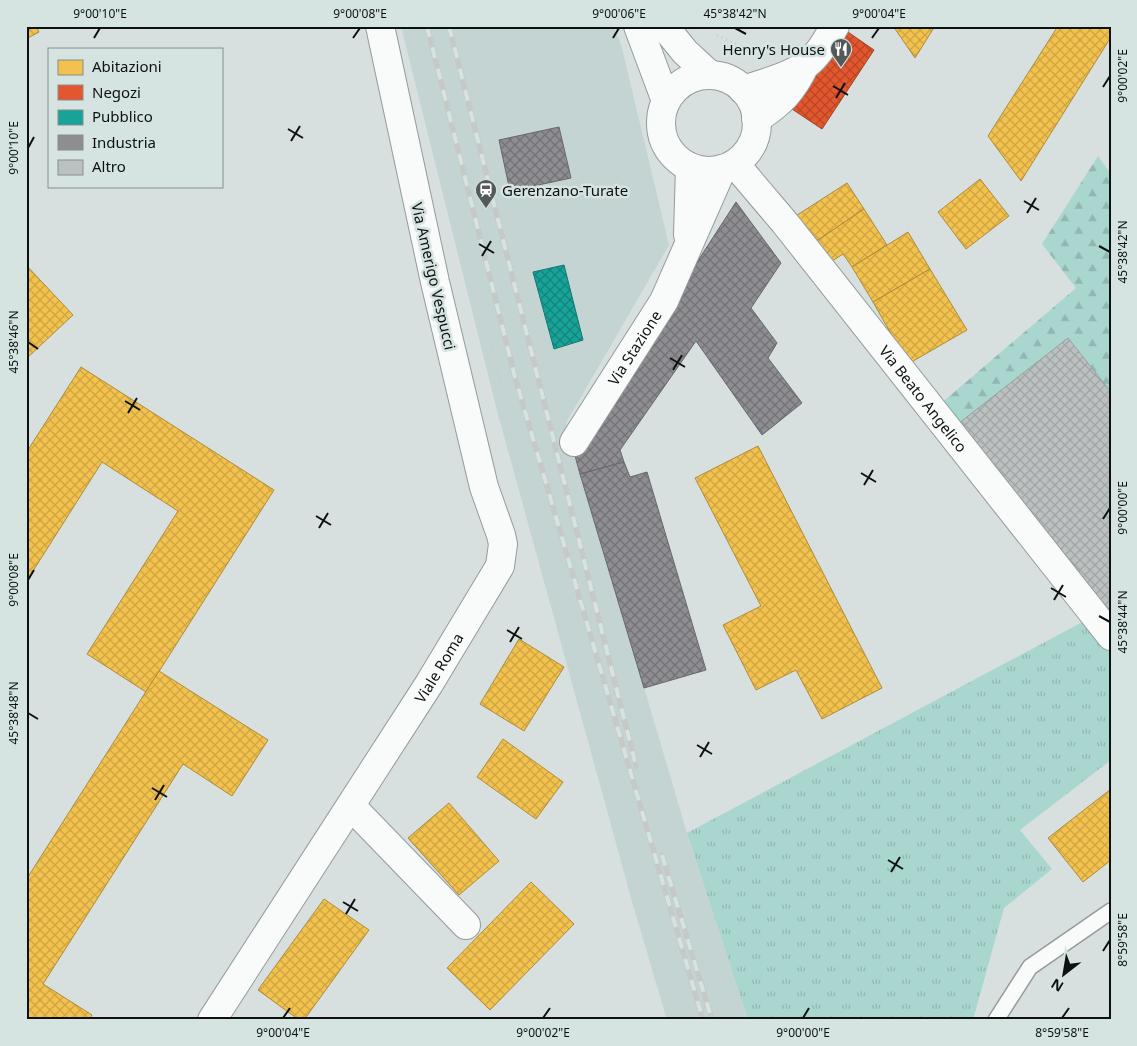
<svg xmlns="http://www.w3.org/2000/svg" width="1137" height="1046" viewBox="0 0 1137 1046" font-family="'Noto Sans',sans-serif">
  <defs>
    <pattern id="grass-tufts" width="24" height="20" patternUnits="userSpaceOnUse" patternTransform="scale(1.25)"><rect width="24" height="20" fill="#aad6d0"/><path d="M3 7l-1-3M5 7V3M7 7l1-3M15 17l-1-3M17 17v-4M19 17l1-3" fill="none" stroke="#91b7b2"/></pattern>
    <pattern id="forest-firs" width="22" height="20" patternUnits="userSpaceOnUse" patternTransform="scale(1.25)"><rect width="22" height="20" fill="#aad6d0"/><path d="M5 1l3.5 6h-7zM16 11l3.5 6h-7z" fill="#91b7b2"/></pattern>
    <pattern id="homes-cross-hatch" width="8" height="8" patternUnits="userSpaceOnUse" patternTransform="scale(1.25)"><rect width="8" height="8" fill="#f2c14e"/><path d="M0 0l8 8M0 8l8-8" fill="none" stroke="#cea543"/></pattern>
    <pattern id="shops-cross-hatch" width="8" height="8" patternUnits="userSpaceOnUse" patternTransform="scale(1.25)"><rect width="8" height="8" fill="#e4572e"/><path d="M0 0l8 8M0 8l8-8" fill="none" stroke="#b74726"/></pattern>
    <pattern id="public-cross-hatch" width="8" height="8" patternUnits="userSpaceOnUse" patternTransform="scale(1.25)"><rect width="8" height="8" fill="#17a398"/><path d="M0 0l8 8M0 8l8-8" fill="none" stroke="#13837b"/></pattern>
    <pattern id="industry-cross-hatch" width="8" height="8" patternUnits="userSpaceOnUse" patternTransform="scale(1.25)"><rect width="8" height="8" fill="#8d8d92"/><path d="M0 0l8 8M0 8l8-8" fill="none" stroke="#727276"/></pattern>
    <pattern id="building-cross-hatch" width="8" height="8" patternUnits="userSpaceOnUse" patternTransform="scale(1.25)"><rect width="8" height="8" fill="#bbc1c0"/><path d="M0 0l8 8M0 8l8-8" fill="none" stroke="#a0a5a4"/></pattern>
  </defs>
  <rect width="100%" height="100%" fill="#d8e0df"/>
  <path fill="#c3d4d2" d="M 401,26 L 613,26 L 621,44 L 669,245 L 566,423 L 687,833 L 748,1020 L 667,1020 L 633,905 L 496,407 Z"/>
  <path fill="url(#grass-tufts)" d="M 1088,619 L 1111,648 L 1111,760 L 1020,830 L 1052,869 L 1004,908 L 973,1020 L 748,1020 L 687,833 Z"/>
  <path fill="url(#forest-firs)" d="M 1098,156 L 1111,174 L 1111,392 L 1068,338 L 954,427 L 938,406 L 1076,288 L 1042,244 Z"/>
  <g fill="url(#homes-cross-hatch)" stroke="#ad8c3c">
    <path d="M 26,26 L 36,26 L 39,32 L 26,39 Z"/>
    <path d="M 893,26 L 935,26 L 915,58 Z"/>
    <path d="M 1058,26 L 1111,26 L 1111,37 L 1021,181 L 988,136 Z"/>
    <path d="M 980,179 L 1009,216 L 966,249 L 938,212 Z"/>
    <path d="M 847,183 L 864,209 L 812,244 L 794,217 Z"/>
    <path d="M 864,209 L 887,245 L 852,267 L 843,254 L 826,265 L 812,244 Z"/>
    <path d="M 908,232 L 930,269 L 873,302 L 852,267 Z"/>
    <path d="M 26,265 L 73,315 L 27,358 L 26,356 Z"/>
    <path d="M 930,269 L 967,330 L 908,364 L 873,302 Z"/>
    <path d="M 81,367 L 274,490 L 146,692 L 87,654 L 178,511 L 102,462 L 26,582 L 26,453 Z"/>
    <path d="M 758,446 L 882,688 L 822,719 L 796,670 L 756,690 L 723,625 L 761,606 L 695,478 Z"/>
    <path d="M 519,639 L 564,667 L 524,731 L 480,704 Z"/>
    <path d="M 159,671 L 268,740 L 232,796 L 183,764 L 43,984 L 92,1015 L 89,1020 L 26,1020 L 26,880 Z"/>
    <path d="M 503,739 L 563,782 L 536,819 L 477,777 Z"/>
    <path d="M 1111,789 L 1111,860 L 1083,882 L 1048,838 Z"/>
    <path d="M 449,803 L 499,861 L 459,895 L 408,838 Z"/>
    <path d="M 531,882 L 574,924 L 490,1010 L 447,968 Z"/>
    <path d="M 324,899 L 369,930 L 304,1020 L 299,1020 L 258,990 Z"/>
  </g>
  <path fill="url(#shops-cross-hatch)" stroke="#a44225" d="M 845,30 L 874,50 L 822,129 L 792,109 Z"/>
  <path fill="url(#public-cross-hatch)" stroke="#147870" d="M 564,265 L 583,340 L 554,349 L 533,272 Z"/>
  <g fill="url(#industry-cross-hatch)" stroke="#67686b">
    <path d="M 559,127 L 571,178 L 510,191 L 499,140 Z"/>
    <path d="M 736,202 L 781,263 L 751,308 L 777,343 L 768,358 L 802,403 L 762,435 L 696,341 L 620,450 L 624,462 L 580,474 L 574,452 Z"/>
    <path d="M 624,462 L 630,477 L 647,472 L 706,670 L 644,688 L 580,474 Z"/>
  </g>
  <path fill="url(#building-cross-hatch)" stroke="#989f9e" d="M 1068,338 L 1111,392 L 1111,623 L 954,427 Z"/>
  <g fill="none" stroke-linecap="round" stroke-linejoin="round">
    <g stroke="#949b9a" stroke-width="18">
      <path id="service" d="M 996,1020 L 1030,967 L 1111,911"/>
    </g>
    <g stroke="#949b9a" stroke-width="30">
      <g id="minor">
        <path d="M 638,26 L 666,101"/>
        <path d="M 664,26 L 685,52 L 710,75"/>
        <circle cx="709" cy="123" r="48"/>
        <path d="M 743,90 C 763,83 787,78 804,66 C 818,57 827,39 835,26"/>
        <path d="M 756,119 C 780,104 793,91 805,65"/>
        <path id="s1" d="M 735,164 L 785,223 L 1111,636"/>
        <path d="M 688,235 L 690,167"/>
        <path id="s2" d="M 574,442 L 664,301 L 722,169"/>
        <path d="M 351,806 L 466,925"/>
        <path id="s3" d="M 212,1020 L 429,684 L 500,566 L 503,544 L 501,535 L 484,487 L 435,282 L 380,26"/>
      </g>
    </g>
    <g stroke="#cacccb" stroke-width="3" stroke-dasharray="1 4" stroke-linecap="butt">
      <path d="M 717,35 L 754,53"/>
      <path d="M 474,311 L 482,309 L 501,384"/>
      <path d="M 577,366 L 613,306 L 622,311"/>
    </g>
    <use href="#service" stroke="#f9fafa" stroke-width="15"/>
    <use href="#minor" stroke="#f9fafa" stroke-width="28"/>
    <g stroke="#c6c9c8" stroke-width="5.5">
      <g id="rail">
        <path d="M 427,26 L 515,377 L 703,1020"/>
        <path d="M 449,26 L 636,766"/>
        <path d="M 662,855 L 712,1020"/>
      </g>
    </g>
    <use href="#rail" stroke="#d5e3e1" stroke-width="4" stroke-dasharray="11" stroke-linecap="butt"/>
  </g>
  <path fill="none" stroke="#0d1211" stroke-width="2" d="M 735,28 L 746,34M 94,38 L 100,28M 353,38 L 360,28M 613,38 L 619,28M 872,38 L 879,28M 833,86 L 848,95M 1103,87 L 1110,76M 836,98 L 845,83M 288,129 L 303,138M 291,141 L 300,126M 28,148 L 34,137M 1024,201 L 1039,210M 1027,213 L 1036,198M 479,244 L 494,253M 1099,246 L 1110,252M 482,256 L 491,241M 28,342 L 38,349M 670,358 L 685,367M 673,370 L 682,355M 125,401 L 140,410M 128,413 L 137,398M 861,473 L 876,482M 864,485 L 873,470M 316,516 L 331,525M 1103,519 L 1110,508M 319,528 L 328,513M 28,580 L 34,570M 1051,588 L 1066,597M 1054,600 L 1063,585M 1099,616 L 1110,622M 507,630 L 522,639M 510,642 L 519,627M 28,713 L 38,719M 697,745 L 712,754M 700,757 L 709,742M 152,788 L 167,797M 155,800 L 164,785M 888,860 L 903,869M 891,872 L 900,857M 343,902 L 358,911M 346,914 L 355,899M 1103,951 L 1110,940M 283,1018 L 290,1008M 543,1018 L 550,1008M 803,1018 L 809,1008M 1062,1018 L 1069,1008"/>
  <defs>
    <g id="restaurant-pin" transform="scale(1.125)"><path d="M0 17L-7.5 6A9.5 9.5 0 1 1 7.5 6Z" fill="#545a59" stroke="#d5e3e1"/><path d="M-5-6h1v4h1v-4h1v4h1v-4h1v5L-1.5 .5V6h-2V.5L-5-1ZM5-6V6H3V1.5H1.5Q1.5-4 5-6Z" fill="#fff"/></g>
    <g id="station-pin" transform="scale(1.125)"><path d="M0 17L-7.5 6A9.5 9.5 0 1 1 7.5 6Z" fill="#545a59" stroke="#d5e3e1"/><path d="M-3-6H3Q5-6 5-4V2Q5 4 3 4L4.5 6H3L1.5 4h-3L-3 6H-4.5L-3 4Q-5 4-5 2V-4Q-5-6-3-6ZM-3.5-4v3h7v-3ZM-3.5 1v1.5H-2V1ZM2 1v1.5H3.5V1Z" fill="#fff"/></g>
  </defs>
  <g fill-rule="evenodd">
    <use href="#restaurant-pin" x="841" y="49"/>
    <use href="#station-pin" x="486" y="190"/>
  </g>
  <g text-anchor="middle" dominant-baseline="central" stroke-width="5" stroke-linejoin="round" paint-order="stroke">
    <g font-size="15" fill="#0d1211" stroke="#d5e3e1" text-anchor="end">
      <text x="825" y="49">Henry's House</text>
      <text x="502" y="190" text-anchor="start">Gerenzano-Turate</text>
    </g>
    <g font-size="15" fill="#0d1211" stroke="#d5e3e1">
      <text transform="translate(434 276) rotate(77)">Via Amerigo Vespucci</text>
      <text stroke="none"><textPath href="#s2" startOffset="112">Via Stazione</textPath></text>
      <text stroke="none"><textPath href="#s1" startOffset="301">Via Beato Angelico</textPath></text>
      <text stroke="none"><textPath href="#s3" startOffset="419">Viale Roma</textPath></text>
    </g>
  </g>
  <rect width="1137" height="1046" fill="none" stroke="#d5e3e1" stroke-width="55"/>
  <rect x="48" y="48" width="175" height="140" fill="#d5e3e1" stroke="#858f8e"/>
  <rect x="58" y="60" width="25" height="15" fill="#f2c14e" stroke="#858f8e"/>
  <text x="92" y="72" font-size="15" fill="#0d1211">Abitazioni</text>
  <rect x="58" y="85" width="25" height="15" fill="#e4572e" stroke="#858f8e"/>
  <text x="92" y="98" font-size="15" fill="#0d1211">Negozi</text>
  <rect x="58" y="110" width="25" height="15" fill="#17a398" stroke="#858f8e"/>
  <text x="92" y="122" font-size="15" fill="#0d1211">Pubblico</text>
  <rect x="58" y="135" width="25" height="15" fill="#8d8d92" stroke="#858f8e"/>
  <text x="92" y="148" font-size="15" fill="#0d1211">Industria</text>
  <rect x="58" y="160" width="25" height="15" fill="#bbc1c0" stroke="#858f8e"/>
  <text x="92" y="172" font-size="15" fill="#0d1211">Altro</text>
  <g transform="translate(1064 974) rotate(211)" stroke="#d5e3e1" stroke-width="4" paint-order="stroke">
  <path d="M0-4L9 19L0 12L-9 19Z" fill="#0d1211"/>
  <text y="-8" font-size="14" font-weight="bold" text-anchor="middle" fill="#0d1211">N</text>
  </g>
  <rect x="28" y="28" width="1082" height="990" fill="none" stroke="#0d1211" stroke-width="2"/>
  <g font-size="12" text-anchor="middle" fill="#0d1211">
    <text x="100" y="18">9°00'10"E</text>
    <text x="360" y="18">9°00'08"E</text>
    <text x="619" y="18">9°00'06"E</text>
    <text x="735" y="18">45°38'42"N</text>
    <text x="879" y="18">9°00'04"E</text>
    <text transform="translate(1123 76) rotate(-90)" y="4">9°00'02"E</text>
    <text transform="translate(14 148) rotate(-90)" y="4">9°00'10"E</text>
    <text transform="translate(1123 252) rotate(-90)" y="4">45°38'42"N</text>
    <text transform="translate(14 342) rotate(-90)" y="4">45°38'46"N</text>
    <text transform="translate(1123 508) rotate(-90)" y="4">9°00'00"E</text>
    <text transform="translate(14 580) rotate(-90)" y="4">9°00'08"E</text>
    <text transform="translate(1123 622) rotate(-90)" y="4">45°38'44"N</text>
    <text transform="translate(14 713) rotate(-90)" y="4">45°38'48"N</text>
    <text transform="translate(1123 940) rotate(-90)" y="4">8°59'58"E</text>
    <text x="283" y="1037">9°00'04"E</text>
    <text x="543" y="1037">9°00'02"E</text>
    <text x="803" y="1037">9°00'00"E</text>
    <text x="1062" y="1037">8°59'58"E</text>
  </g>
</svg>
